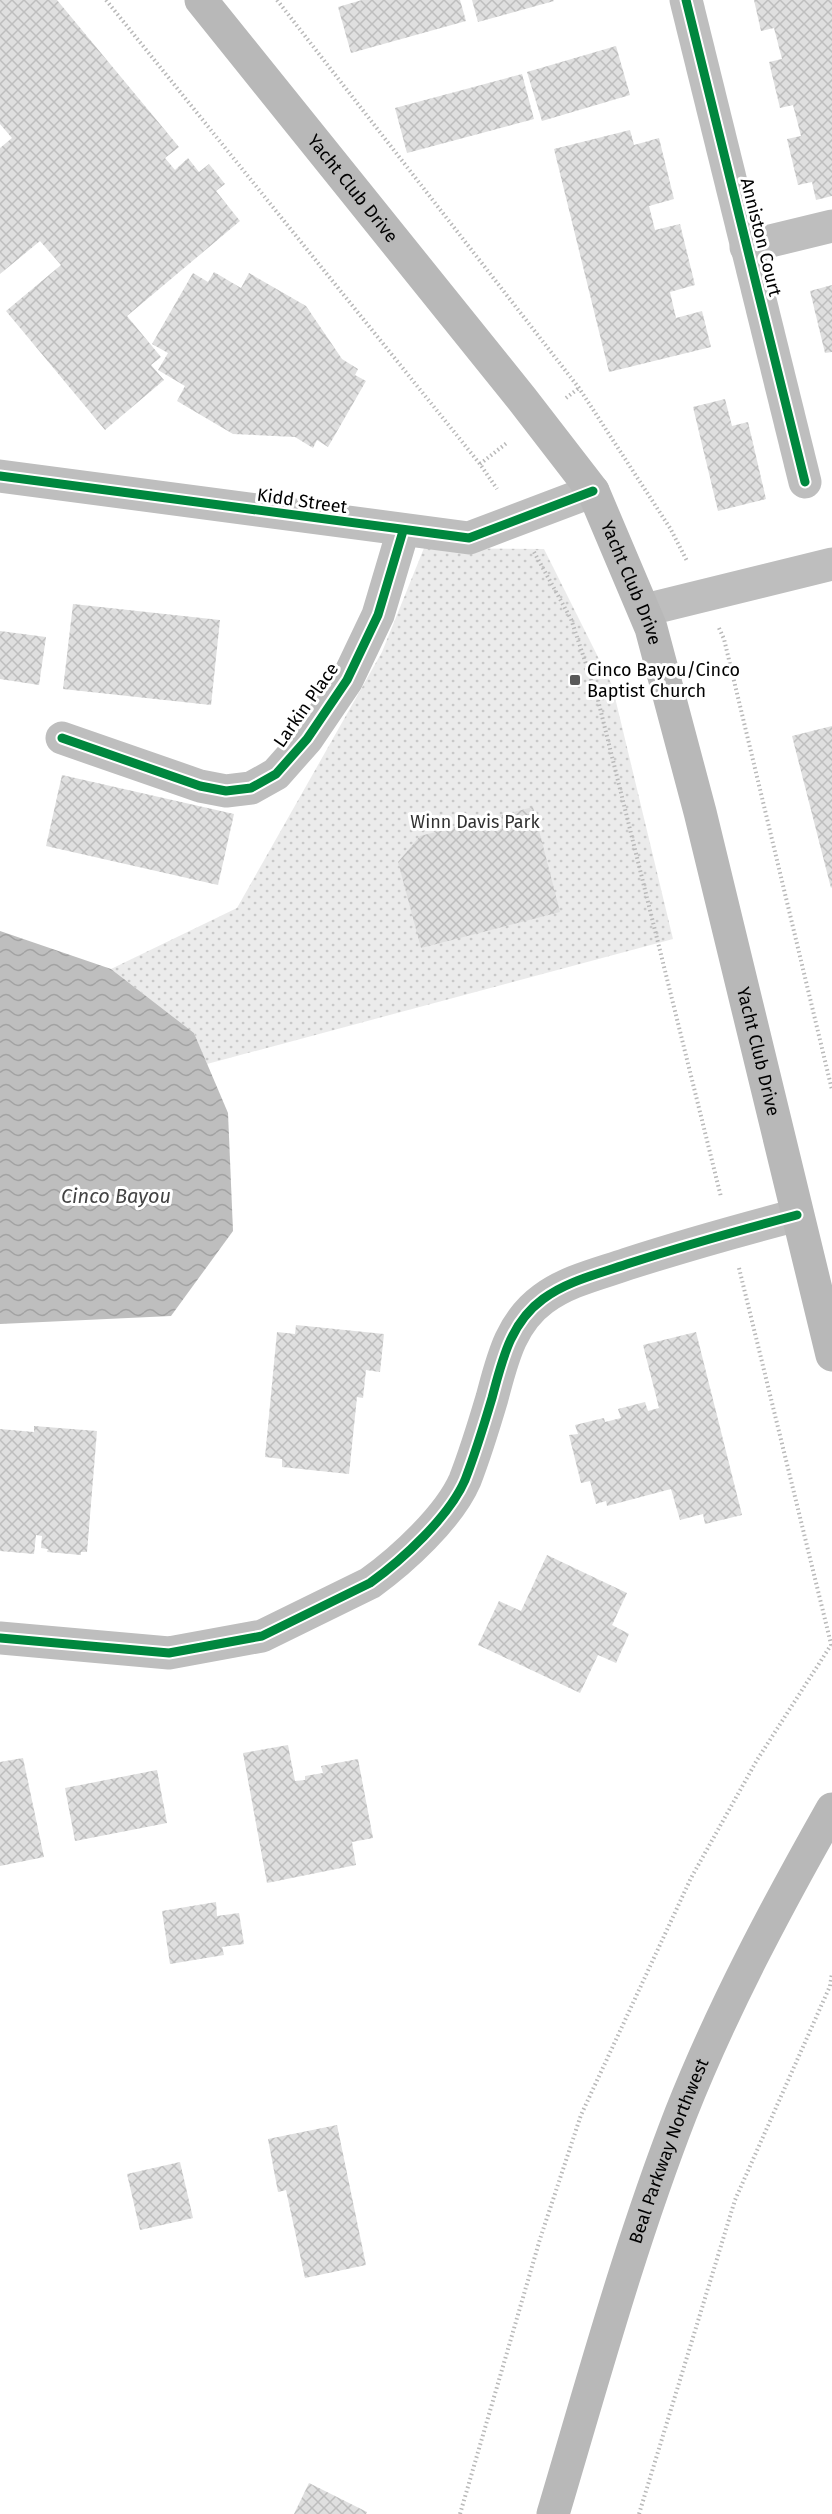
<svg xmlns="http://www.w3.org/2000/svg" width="832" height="2514" viewBox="0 0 832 2514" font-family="'Fira Sans',sans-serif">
  <defs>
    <pattern id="grass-dots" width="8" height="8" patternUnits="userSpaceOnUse" patternTransform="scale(1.5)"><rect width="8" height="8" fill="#ebebeb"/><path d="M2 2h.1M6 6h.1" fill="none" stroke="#c8c8c8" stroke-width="1.8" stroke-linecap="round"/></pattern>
    <pattern id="water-waves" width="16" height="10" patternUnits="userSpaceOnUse" patternTransform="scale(1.5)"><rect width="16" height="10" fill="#bebebe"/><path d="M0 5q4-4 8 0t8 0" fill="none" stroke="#a2a2a2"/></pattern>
    <pattern id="building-cross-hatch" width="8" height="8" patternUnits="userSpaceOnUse" patternTransform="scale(1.5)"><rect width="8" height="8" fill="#dfdfdf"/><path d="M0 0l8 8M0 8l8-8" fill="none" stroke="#bebebe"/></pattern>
  </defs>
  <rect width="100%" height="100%" fill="#fff"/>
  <path fill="url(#grass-dots)" d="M 424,548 L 544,549 L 612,685 L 673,939 L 207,1064 L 194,1033 L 111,969 L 237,908 L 382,652 Z"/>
  <path fill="url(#water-waves)" d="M 0,931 L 111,969 L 194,1033 L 228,1113 L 233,1231 L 171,1316 L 0,1324 Z"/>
  <g fill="url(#building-cross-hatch)">
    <path d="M 0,0 L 57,0 L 179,147 L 165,158 L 175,170 L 188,158 L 199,172 L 209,164 L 225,184 L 216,191 L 240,221 L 127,316 L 161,357 L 151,365 L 164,380 L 105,430 L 6,311 L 61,265 L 40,241 L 0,274 L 0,148 L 12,138 L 0,124 Z"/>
    <path d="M 362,0 L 460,0 L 466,21 L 351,53 L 338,7 Z"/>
    <path d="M 472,0 L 553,0 L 554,1 L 478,22 Z"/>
    <path d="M 754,0 L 832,0 L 832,196 L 816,200 L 812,182 L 798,185 L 787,139 L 801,136 L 793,105 L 780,108 L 769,62 L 782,59 L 774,28 L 761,31 Z"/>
    <path d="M 616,46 L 630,95 L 542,121 L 527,72 Z"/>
    <path d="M 522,74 L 534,119 L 407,153 L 395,108 Z"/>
    <path d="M 630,130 L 634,145 L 659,138 L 674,199 L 649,206 L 655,230 L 680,224 L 695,285 L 670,292 L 676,318 L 702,311 L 711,347 L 609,372 L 554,149 Z"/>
    <path d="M 214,272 L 241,288 L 249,273 L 306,306 L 342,359 L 358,369 L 355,375 L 366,381 L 328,447 L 317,440 L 313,448 L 295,437 L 233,434 L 177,401 L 185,386 L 158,370 L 168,353 L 152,344 L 193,273 L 208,282 Z"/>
    <path d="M 832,285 L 832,352 L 825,353 L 810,291 Z"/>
    <path d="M 725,399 L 732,426 L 748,422 L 766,499 L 718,511 L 693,407 Z"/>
    <path d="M 73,604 L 220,620 L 211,705 L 63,689 Z"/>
    <path d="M 0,631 L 46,637 L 39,685 L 0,679 Z"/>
    <path d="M 832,726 L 832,887 L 831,888 L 792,736 Z"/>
    <path d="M 62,775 L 234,814 L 218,885 L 46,846 Z"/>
    <path d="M 533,807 L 560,912 L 421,948 L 398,862 L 420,836 Z"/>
    <path d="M 296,1325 L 384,1334 L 380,1372 L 366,1370 L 363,1398 L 357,1397 L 349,1474 L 282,1467 L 282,1459 L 265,1457 L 277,1332 L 295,1334 Z"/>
    <path d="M 696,1332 L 742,1515 L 705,1524 L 703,1514 L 680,1520 L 671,1489 L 607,1506 L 606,1501 L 596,1504 L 590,1481 L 581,1483 L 569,1435 L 578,1434 L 575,1425 L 604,1418 L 605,1422 L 621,1418 L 618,1409 L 645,1402 L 648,1411 L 659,1408 L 643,1345 Z"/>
    <path d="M 34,1426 L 97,1431 L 87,1552 L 81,1552 L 81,1555 L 47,1552 L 48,1549 L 41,1548 L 42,1536 L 36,1535 L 34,1554 L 0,1551 L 0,1429 L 34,1432 Z"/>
    <path d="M 547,1555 L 627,1593 L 612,1625 L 629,1634 L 616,1663 L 598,1655 L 580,1693 L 478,1645 L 499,1601 L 521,1611 Z"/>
    <path d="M 288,1745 L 295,1781 L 305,1780 L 305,1776 L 323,1773 L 321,1766 L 358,1759 L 373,1838 L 352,1842 L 356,1865 L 267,1883 L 243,1753 Z"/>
    <path d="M 23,1758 L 44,1857 L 0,1866 L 0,1762 Z"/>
    <path d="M 157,1770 L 167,1823 L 75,1841 L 65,1788 Z"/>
    <path d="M 216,1902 L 217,1916 L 239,1913 L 244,1944 L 222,1947 L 224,1955 L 170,1964 L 162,1911 Z"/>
    <path d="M 337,2125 L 366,2265 L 305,2278 L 286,2190 L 278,2192 L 268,2139 Z"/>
    <path d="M 180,2162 L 193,2218 L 140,2230 L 127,2174 Z"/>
    <path d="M 309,2483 L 367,2512 L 366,2514 L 294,2514 Z"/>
  </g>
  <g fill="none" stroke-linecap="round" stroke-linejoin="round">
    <g stroke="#b9b9b9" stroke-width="4" stroke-dasharray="1.5 3" stroke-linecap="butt">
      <path d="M 106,0 L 480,464 L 497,489"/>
      <path d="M 277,0 L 579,388 L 670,528 L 687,561"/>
      <path d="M 566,398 L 579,388"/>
      <path d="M 480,464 L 508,442"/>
      <path d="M 534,552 L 571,619 L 598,700 L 721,1197"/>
      <path d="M 719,628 L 724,639 L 832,1090"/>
      <path d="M 739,1268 L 832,1648"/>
      <path d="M 460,2514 L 540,2239 L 581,2115 L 691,1878 L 757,1760 L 831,1645"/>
      <path d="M 639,2514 L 735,2200 L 830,1986 L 832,1973"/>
    </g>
    <g stroke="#bebebe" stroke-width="33">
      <path d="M 686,0 L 805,482"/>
      <path d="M 746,247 L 832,226"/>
      <path d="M 0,476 L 469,538 L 593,491"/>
      <path d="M 645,610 L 832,564"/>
      <path d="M 62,738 L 200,786 L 226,791 L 251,788 L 276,774 L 307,739 L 347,680 L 378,615 L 403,531"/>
      <path d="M 0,1638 L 169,1653 L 262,1636 L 370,1583 C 402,1560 449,1517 465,1480 C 475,1454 484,1425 492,1398 C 502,1361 510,1323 543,1299 C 567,1281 598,1274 627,1264 C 683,1246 740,1230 797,1215"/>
    </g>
    <g stroke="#b8b8b8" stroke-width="33">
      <path id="s1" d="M 201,0 L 522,399 L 593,491 L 651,628 L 700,812 L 832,1355"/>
      <path id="s2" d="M 553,2514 C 593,2380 630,2244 681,2113 C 723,2007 776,1908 832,1809"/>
    </g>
    <g stroke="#fff" stroke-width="13">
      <g id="cycleway">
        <path d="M 686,0 L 805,482"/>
        <path d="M 0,476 L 469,538 L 593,491"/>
        <path d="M 62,738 L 200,786 L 226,791 L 251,788 L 276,774 L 307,739 L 347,680 L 378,615 L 403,531"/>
        <path d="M 0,1638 L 169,1653 L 262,1636 L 370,1583 C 402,1560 449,1517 465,1480 C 475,1454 484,1425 492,1398 C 502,1361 510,1323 543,1299 C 567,1281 598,1274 627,1264 C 683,1246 740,1230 797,1215"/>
      </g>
    </g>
    <use href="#cycleway" stroke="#00873e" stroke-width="9"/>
  </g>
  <rect fill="#595959" stroke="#fff" stroke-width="2" x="569" y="674" width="12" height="12" rx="3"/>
  <g text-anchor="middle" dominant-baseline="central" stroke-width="6" stroke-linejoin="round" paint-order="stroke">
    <g font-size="18" fill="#000" stroke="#fff">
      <text stroke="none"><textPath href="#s1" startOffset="242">Yacht Club Drive</textPath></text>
      <text transform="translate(761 237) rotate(76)">Anniston Court</text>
      <text transform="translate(302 501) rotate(8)">Kidd Street</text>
      <text stroke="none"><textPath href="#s1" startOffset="728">Yacht Club Drive</textPath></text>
      <text transform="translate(306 705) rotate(-55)">Larkin Place</text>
      <text stroke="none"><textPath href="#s1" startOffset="1214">Yacht Club Drive</textPath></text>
      <text stroke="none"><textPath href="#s2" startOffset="381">Beal Parkway Northwest</textPath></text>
    </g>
    <g font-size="18" fill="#000" stroke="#fff" text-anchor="start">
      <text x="587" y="670">Cinco Bayou/Cinco<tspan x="587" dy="21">Baptist Church</tspan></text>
    </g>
    <g font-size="18" fill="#323232" stroke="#fff">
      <text x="475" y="822">Winn Davis Park</text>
    </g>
    <g font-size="20" font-style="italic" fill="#434343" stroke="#fff">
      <text x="116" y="1196">Cinco Bayou</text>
    </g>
  </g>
</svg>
